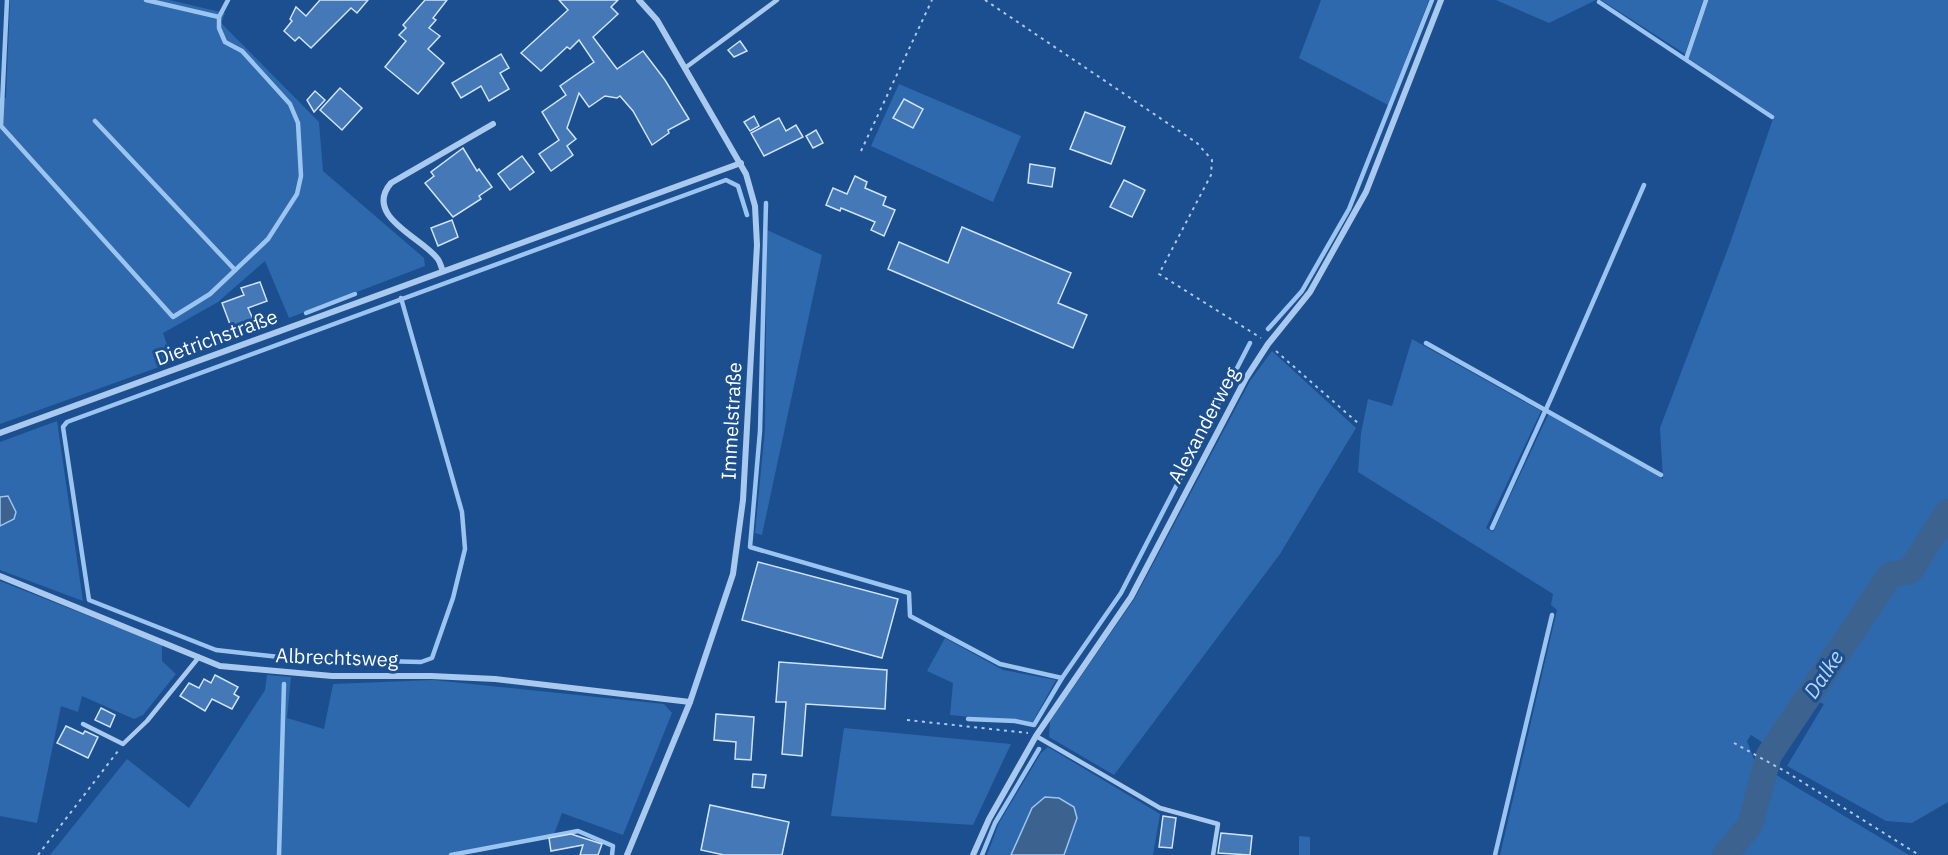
<svg xmlns="http://www.w3.org/2000/svg" width="1948" height="855" viewBox="0 0 1948 855" font-family="'IBM Plex Sans',sans-serif">
  <rect width="100%" height="100%" fill="#1b4f8f"/>
  <g fill="#2e69ad">
    <path d="M 10,0 L 169,0 L 225,13 L 221,23 L 319,122 L 323,171 L 424,258 L 425,266 L 289,318 L 265,261 L 218,302 L 163,333 L 173,362 L 0,424 L 0,98 L 6,98 Z"/>
    <path d="M 1321,0 L 1429,0 L 1388,105 L 1299,58 Z"/>
    <path d="M 1496,0 L 1596,0 L 1549,23 Z"/>
    <path d="M 1601,0 L 1703,0 L 1685,54 Z"/>
    <path d="M 1708,0 L 1948,0 L 1948,802 L 1912,823 L 1886,821 L 1787,766 L 1824,704 L 1815,701 L 1782,755 L 1751,735 L 1747,741 L 1755,762 L 1909,855 L 1500,855 L 1557,610 L 1551,605 L 1553,594 L 1358,472 L 1361,433 L 1368,399 L 1392,406 L 1412,339 L 1541,411 L 1486,528 L 1493,532 L 1549,413 L 1663,479 L 1660,428 L 1729,246 L 1774,116 L 1688,58 Z"/>
    <path d="M 899,84 L 1021,136 L 993,202 L 871,146 Z"/>
    <path d="M 767,230 L 822,255 L 762,535 L 755,533 L 765,429 Z"/>
    <path d="M 1272,351 L 1356,428 L 1280,554 L 1114,775 L 1049,737 L 1050,721 L 1135,598 L 1250,381 Z"/>
    <path d="M 57,421 L 83,601 L 0,570 L 0,442 Z"/>
    <path d="M 0,581 L 162,645 L 162,661 L 176,674 L 143,715 L 134,719 L 82,696 L 78,712 L 61,706 L 37,823 L 0,816 Z"/>
    <path d="M 945,638 L 1003,670 L 1056,680 L 1032,723 L 950,715 L 953,683 L 927,671 Z"/>
    <path d="M 267,675 L 291,677 L 287,718 L 324,729 L 333,684 L 433,680 L 664,704 L 672,713 L 623,835 L 562,813 L 553,837 L 460,855 L 50,855 L 127,759 L 189,808 L 265,690 Z"/>
    <path d="M 844,728 L 1011,744 L 973,825 L 831,816 Z"/>
    <path d="M 1048,747 L 1160,814 L 1153,855 L 987,855 L 999,823 L 1041,753 Z"/>
    <path d="M 1299,836 L 1310,837 L 1310,855 L 1299,855 Z"/>
  </g>
  <g fill="#3c6290" stroke="#9cc4f0" stroke-width="1.5">
    <path d="M 8,496 L 16,512 L 14,519 L 0,526 L 0,497 Z"/>
    <path d="M 1045,797 L 1059,798 L 1074,807 L 1077,818 L 1064,855 L 1011,855 L 1032,808 Z"/>
  </g>
  <g fill="none" stroke-linecap="round" stroke-linejoin="round">
    <g stroke="#9cc4f0" stroke-width="4.5">
      <path d="M 7,0 L 1,126 L 173,317 L 210,294 L 268,239 L 297,194 L 301,176 L 298,123 L 290,104 L 242,51 L 225,42 L 219,28 L 219,17 L 228,0"/>
      <path d="M 146,0 L 219,17"/>
      <path d="M 1599,2 L 1772,117"/>
      <path d="M 1686,59 L 1706,0"/>
      <path d="M 95,121 L 235,270"/>
      <path d="M 766,203 L 760,431 L 750,547 L 909,593 L 910,616 L 1000,664 L 1062,678"/>
      <path d="M 401,298 L 462,512 L 465,549 L 453,598 L 432,658 L 421,662 L 298,659 L 216,650 L 89,600 L 63,427 L 67,422 L 726,180 L 738,186 L 747,215"/>
      <path d="M 306,313 L 355,294"/>
      <path d="M 1268,329 L 1302,291 L 1349,209 L 1432,0"/>
      <path d="M 1426,343 L 1661,475"/>
      <path d="M 1492,528 L 1552,396 L 1644,185"/>
      <path d="M 968,719 L 1015,721 L 1034,725 L 1062,678 L 1121,593 L 1250,343"/>
      <path d="M 279,855 L 284,684"/>
      <path d="M 451,855 L 578,831 L 613,846 L 612,855"/>
      <path d="M 982,855 L 995,823 L 1039,749"/>
      <path d="M 1495,855 L 1552,615"/>
    </g>
    <path stroke="#3c6290" stroke-width="26" d="M 1725,855 L 1750,825 L 1769,755 L 1890,575 L 1910,571 L 1948,512"/>
  </g>
  <g fill="#4478b7" stroke="#cfe3fa" stroke-width="1.5">
    <path d="M 320,0 L 368,0 L 357,13 L 351,8 L 311,48 L 299,37 L 295,41 L 284,31 L 292,21 L 290,19 L 296,7 L 306,16 Z"/>
    <path d="M 425,0 L 447,0 L 433,18 L 436,20 L 429,28 L 440,36 L 428,49 L 444,63 L 418,94 L 385,67 L 406,41 L 399,35 L 406,28 L 403,25 Z"/>
    <path d="M 559,0 L 618,0 L 611,7 L 618,14 L 593,37 L 617,69 L 643,51 L 665,80 L 689,119 L 668,130 L 669,133 L 652,145 L 633,111 L 620,96 L 617,98 L 605,96 L 589,107 L 579,93 L 567,128 L 576,139 L 567,146 L 573,155 L 551,171 L 539,154 L 559,140 L 542,112 L 566,95 L 560,86 L 594,62 L 579,40 L 570,49 L 567,47 L 541,71 L 521,53 L 568,10 Z"/>
    <path d="M 740,41 L 747,51 L 734,57 L 728,50 Z"/>
    <path d="M 501,54 L 509,68 L 500,73 L 509,89 L 489,101 L 481,86 L 461,98 L 452,83 Z"/>
    <path d="M 340,88 L 362,108 L 342,130 L 320,110 Z"/>
    <path d="M 315,91 L 325,100 L 314,112 L 307,100 Z"/>
    <path d="M 904,99 L 923,109 L 913,128 L 893,118 Z"/>
    <path d="M 1085,112 L 1125,127 L 1111,164 L 1070,149 Z"/>
    <path d="M 754,116 L 759,126 L 750,131 L 744,122 Z"/>
    <path d="M 779,118 L 786,131 L 796,125 L 803,137 L 764,156 L 751,133 Z"/>
    <path d="M 816,130 L 823,143 L 813,148 L 806,136 Z"/>
    <path d="M 463,148 L 477,171 L 479,169 L 492,187 L 479,196 L 481,199 L 453,217 L 425,183 L 434,176 L 431,172 Z"/>
    <path d="M 522,156 L 534,172 L 510,190 L 498,174 Z"/>
    <path d="M 1030,164 L 1055,168 L 1052,187 L 1028,183 Z"/>
    <path d="M 855,176 L 867,182 L 865,188 L 886,197 L 883,205 L 895,210 L 884,236 L 871,230 L 875,222 L 841,208 L 840,211 L 826,205 L 833,188 L 847,194 Z"/>
    <path d="M 1124,180 L 1145,190 L 1132,217 L 1110,207 Z"/>
    <path d="M 452,220 L 458,237 L 438,246 L 431,228 Z"/>
    <path d="M 962,227 L 1071,273 L 1058,303 L 1087,315 L 1073,348 L 888,269 L 899,242 L 948,263 Z"/>
    <path d="M 260,282 L 267,301 L 248,308 L 253,319 L 231,327 L 222,303 L 244,295 L 241,288 Z"/>
    <path d="M 758,562 L 898,599 L 882,658 L 742,620 Z"/>
    <path d="M 779,662 L 887,670 L 885,709 L 806,704 L 802,756 L 782,754 L 786,702 L 776,702 Z"/>
    <path d="M 215,675 L 238,687 L 234,694 L 239,697 L 232,709 L 212,699 L 205,711 L 180,696 L 189,683 L 199,688 L 204,679 L 211,683 Z"/>
    <path d="M 101,708 L 115,715 L 110,727 L 95,720 Z"/>
    <path d="M 716,714 L 754,717 L 751,760 L 735,759 L 736,742 L 714,740 Z"/>
    <path d="M 66,726 L 83,734 L 85,731 L 98,737 L 88,758 L 57,743 Z"/>
    <path d="M 753,774 L 766,775 L 764,788 L 752,787 Z"/>
    <path d="M 710,805 L 789,822 L 782,855 L 724,855 L 701,850 Z"/>
    <path d="M 1163,816 L 1176,818 L 1172,848 L 1159,847 Z"/>
    <path d="M 1221,833 L 1252,836 L 1250,855 L 1218,853 Z"/>
    <path d="M 571,834 L 602,844 L 598,855 L 580,855 L 583,845 L 551,851 L 549,838 Z"/>
  </g>
  <g fill="none" stroke-linecap="round" stroke-linejoin="round">
    <g stroke="#a9c9ee" stroke-width="2" stroke-dasharray="3 4.5" stroke-linecap="butt">
      <path d="M 985,0 L 1197,143 L 1212,160 L 1211,175 L 1159,274 L 1261,338"/>
      <path d="M 861,151 L 932,0"/>
      <path d="M 1276,351 L 1359,424"/>
      <path d="M 907,720 L 1028,733"/>
      <path d="M 1734,743 L 1788,773 L 1919,855"/>
      <path d="M 38,855 L 118,751"/>
    </g>
    <g stroke="#a9c9ee" stroke-width="4.5">
      <path d="M 685,68 L 777,0"/>
      <path d="M 83,724 L 123,744 L 147,721 L 199,657"/>
      <path d="M 1036,736 L 1160,808 L 1218,824 L 1213,855"/>
    </g>
    <g stroke="#a9c9ee" stroke-width="6">
      <path d="M 443,271 C 441,267 440,261 437,258 C 421,237 363,216 391,183 L 493,124"/>
      <path d="M 0,433 L 741,163"/>
      <path d="M 0,576 L 220,666 L 332,676 L 431,676 L 495,679 L 690,702"/>
      <path d="M 627,855 L 690,702 L 733,574 L 743,500 L 757,245 L 755,206 L 746,174 L 657,20 L 639,0"/>
      <path d="M 973,855 L 989,819 L 1036,736 L 1131,597 L 1246,378 L 1268,344 L 1310,292 L 1366,192 L 1441,0"/>
    </g>
  </g>
  <g text-anchor="middle" dominant-baseline="central" stroke-width="6" stroke-linejoin="round" paint-order="stroke">
    <g font-size="20" fill="#fff" stroke="#1b4f8f">
      <text transform="translate(216 337) rotate(-20)">Dietrichstraße</text>
      <text transform="translate(731 421) rotate(-87)">Immelstraße</text>
      <text transform="translate(1203 425) rotate(-62)">Alexanderweg</text>
      <text transform="translate(337 657) rotate(2)">Albrechtsweg</text>
    </g>
    <g font-size="21" font-style="italic" fill="#b5d3f5" stroke="#1b4f8f">
      <text transform="translate(1823 674) rotate(-56)">Dalke</text>
    </g>
  </g>
</svg>
